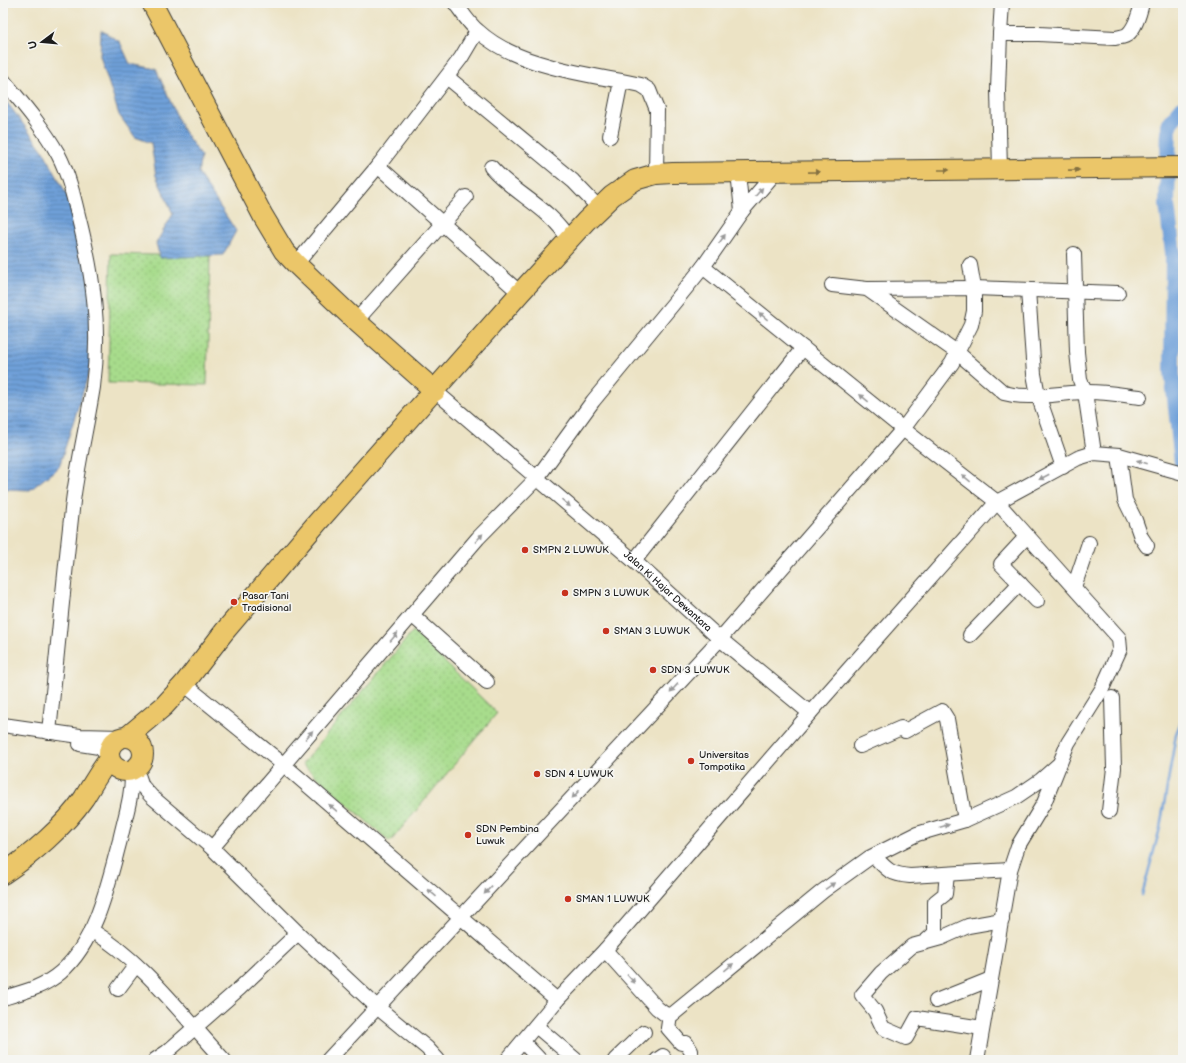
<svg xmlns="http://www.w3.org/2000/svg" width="1186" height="1063" viewBox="0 0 1186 1063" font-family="'Balsamiq Sans',sans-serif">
  <defs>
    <pattern id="grass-dots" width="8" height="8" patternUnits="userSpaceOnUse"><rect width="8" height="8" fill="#a7dc8c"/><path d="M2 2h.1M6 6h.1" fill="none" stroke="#8fbc78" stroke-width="1.8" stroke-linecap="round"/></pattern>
    <pattern id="water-rules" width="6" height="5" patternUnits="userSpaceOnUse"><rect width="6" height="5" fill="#6fa0d9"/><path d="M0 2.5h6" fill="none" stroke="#5a82af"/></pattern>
  </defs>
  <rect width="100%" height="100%" fill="#f6f6f2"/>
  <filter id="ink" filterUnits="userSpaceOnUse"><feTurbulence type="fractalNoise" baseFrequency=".025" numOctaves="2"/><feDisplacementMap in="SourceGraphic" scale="8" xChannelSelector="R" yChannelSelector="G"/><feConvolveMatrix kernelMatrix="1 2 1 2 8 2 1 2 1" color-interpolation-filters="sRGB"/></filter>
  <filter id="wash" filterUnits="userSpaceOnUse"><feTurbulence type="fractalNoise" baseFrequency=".012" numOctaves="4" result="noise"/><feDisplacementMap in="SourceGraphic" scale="16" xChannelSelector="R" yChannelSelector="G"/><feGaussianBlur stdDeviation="0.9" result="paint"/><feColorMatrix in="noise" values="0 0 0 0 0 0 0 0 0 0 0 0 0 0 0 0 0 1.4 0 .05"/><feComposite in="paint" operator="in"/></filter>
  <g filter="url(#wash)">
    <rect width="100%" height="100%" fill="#ece3c5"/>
    <g fill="url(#grass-dots)" stroke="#627c54">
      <path d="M 111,254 L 210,256 L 207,385 L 108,383 Z"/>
      <path d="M 413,631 L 497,713 L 390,842 L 302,764 Z"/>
    </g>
    <g fill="url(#water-rules)" stroke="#465e7a">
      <path d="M 101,30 L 120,42 L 130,64 L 156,69 L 183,130 L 201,156 L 198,173 L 236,231 L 223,255 L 160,258 L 156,243 L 173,214 L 156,176 L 151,143 L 135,137 L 119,115 L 100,56 Z"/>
      <path d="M 3,97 L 44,152 L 67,195 L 93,291 L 92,363 L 59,467 L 30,490 L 3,489 Z"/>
    </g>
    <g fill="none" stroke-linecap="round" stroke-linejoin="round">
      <path stroke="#6fa0d9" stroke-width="2.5" d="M 1142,895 L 1160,828 L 1176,734 L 1183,717"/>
      <path stroke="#6fa0d9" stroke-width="16" d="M 1183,107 L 1169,124 L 1167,205 L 1173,253 L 1172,372 L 1183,472"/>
    </g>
  </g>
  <g filter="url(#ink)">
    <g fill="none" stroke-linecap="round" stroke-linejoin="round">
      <g stroke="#3b3a35" stroke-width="16">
        <g id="minor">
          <path d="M 455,3 C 462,12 469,24 478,31 C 518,68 590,74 641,85 L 649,90 L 657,110 L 656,174"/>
          <path d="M 1000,34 L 1002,3"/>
          <path d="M 447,77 L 573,181 L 599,208"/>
          <path d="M 3,80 C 22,103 43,127 58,154 C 68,173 73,194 78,215 C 93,274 101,326 93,387 C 87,425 78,463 73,501 C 64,578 57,655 49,732"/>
          <path d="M 610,136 L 621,81"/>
          <path d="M 378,166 L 520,293"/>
          <path d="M 491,167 C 514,194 551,208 569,240"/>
          <path d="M 1000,170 L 998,90 L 1000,34 L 1039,34 L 1115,38 C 1119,37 1125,37 1128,34 C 1135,28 1140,12 1142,3"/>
          <path d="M 738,173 L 742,211"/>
          <path d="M 1074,254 L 1077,352 L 1080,380 L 1085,392 L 1094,453"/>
          <path d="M 296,264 L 378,166 L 461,58 L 477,31"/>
          <path d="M 703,267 L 903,429 L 997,502 L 1119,638 L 1120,649 L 1102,689 L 1068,743 L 1044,803 L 1018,846 L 1010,870 L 977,1060"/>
          <path d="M 832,285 L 867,289 L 958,353 L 1004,393 C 1029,400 1058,393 1084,392 C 1102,391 1122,395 1140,397"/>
          <path d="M 867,289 L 974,288 L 1118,293"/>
          <path d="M 1028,290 L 1034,374 L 1038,395 L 1063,467"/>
          <path d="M 356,321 L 466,197"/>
          <path id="s1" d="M 435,391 L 634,561 L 720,639 L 810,713"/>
          <path d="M 1119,455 L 1125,500 L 1135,520 L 1141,537 L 1147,546"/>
          <path d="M 1027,536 L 1001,564 L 1037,601"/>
          <path d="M 634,561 L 803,348"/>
          <path d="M 1074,587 L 1089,543"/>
          <path d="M 412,615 L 487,682"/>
          <path d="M 970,635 L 1020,583"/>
          <path d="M 184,684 L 284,765 L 557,1000 L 605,950 L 810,713 L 997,502 L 1078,458 L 1094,453 L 1119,455 L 1183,473"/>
          <path d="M 3,725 L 80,736 L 122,737"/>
          <path d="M 80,744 L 99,747 L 108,755"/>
          <path d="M 860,746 L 901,728 L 905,731 L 942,711 L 947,719 L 965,820"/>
          <path d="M 136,769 L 142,786 L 151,796 L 212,848 L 298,933 L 377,1007 L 427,1048 L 438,1060"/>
          <path d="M 1109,811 L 1114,768 L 1112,698"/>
          <path d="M 212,848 L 478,538 L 537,478 L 593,401 L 673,304 L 703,267 L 742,211 L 775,173"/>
          <path d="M 874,856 C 887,870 890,874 910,876 L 1010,870"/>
          <path d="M 91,930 C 144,962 182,1015 224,1060"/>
          <path d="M 925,942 L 935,933 L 935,902 L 945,894 L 947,874"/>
          <path d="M 605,950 L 657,1008 L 666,1015 L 673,1014 L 823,891 L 869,858 L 917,834 L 965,820 L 1016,797 L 1041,780 L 1058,765"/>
          <path d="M 118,989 L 136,965"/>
          <path d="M 3,998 C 24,992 44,987 61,972 C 97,940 108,884 120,840 C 125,817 133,794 132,771"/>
          <path d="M 936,1001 L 991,979"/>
          <path d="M 670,1015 L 668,1028 L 681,1043 L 686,1043 L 691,1051"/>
          <path d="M 536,1026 L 576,1060"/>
          <path d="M 982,1028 L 917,1018 L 906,1038 L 883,1028 L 875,1011 L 862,995 L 881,973 L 912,946 L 941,938 L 968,926 L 1002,920"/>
          <path d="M 523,1042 L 540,1060"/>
          <path d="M 155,1060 L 167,1052 L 240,988 L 298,933"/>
          <path d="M 328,1060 L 720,639 L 903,429 L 952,363 L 971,325 L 974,311 L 974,288 L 970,265"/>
          <path d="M 507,1060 L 557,1000"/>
          <path d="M 615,1060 L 644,1032"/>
          <path d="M 657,1060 L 663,1056"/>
        </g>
      </g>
      <g stroke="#3b3a35" stroke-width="22">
        <g id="highway">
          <path d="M 152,3 L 263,216 L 284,251 L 296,264 L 356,321 L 435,391"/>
          <circle cx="126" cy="754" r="17"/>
          <path d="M 127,737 L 164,706 L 184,684 L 224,632 L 317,523 L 520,293 L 586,221 L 612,196 L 635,180 L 656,174 L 673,173 L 1183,167"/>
          <path d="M 3,874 C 31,855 65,826 84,798 C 92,785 100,771 109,759"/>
        </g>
      </g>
      <use href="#minor" stroke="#fff" stroke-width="14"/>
      <use href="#highway" stroke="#ebc669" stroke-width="20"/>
    </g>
    <defs><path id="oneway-solid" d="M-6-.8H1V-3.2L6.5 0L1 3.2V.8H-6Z"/></defs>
    <g fill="#847142">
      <use href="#oneway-solid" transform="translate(944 170)"/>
      <use href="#oneway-solid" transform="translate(1074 170) rotate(-1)"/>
      <use href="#oneway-solid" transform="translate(814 172) rotate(-1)"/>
    </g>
    <g fill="#999">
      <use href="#oneway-solid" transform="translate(759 192) rotate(-49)"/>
      <use href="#oneway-solid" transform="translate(722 239) rotate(-55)"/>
      <use href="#oneway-solid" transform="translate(763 316) rotate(-141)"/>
      <use href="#oneway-solid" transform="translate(864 398) rotate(-141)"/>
      <use href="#oneway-solid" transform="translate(1142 462) rotate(-163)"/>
      <use href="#oneway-solid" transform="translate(1044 477) rotate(152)"/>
      <use href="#oneway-solid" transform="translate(966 478) rotate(-141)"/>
      <use href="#oneway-solid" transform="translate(566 503) rotate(41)"/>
      <use href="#oneway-solid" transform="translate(479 538) rotate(-48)"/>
      <use href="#oneway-solid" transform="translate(394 637) rotate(-49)"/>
      <use href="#oneway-solid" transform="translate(674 688) rotate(133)"/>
      <use href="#oneway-solid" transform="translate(309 735) rotate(-49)"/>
      <use href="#oneway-solid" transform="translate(576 794) rotate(133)"/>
      <use href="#oneway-solid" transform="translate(333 808) rotate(-139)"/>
      <use href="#oneway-solid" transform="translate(944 826) rotate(-16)"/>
      <use href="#oneway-solid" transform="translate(830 886) rotate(-35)"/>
      <use href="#oneway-solid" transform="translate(488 890) rotate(133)"/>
      <use href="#oneway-solid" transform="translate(432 893) rotate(-139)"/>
      <use href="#oneway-solid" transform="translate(729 967) rotate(-39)"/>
      <use href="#oneway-solid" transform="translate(631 979) rotate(48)"/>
    </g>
  </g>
  <g fill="#c8321e" stroke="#f6f6f2" stroke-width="1.5">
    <circle cx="525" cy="550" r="4"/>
    <circle cx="565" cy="593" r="4"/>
    <circle cx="234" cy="602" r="4"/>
    <circle cx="606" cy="631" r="4"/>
    <circle cx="653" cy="670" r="4"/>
    <circle cx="691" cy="761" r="4"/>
    <circle cx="537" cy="774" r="4"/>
    <circle cx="468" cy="835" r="4"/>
    <circle cx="568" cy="899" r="4"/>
  </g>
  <g text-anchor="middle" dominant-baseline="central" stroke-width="3.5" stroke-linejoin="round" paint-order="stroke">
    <g font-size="10" fill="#1c1c1c" stroke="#f6f6f2" text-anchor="start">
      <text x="533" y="550">SMPN 2 LUWUK</text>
      <text x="573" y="593">SMPN 3 LUWUK</text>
      <text x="242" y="596">Pasar Tani<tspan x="242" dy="12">Tradisional</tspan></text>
      <text x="614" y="631">SMAN 3 LUWUK</text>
      <text x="661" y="670">SDN 3 LUWUK</text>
      <text x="699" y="755">Universitas<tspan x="699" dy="12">Tompotika</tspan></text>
      <text x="545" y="774">SDN 4 LUWUK</text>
      <text x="476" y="829">SDN Pembina<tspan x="476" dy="12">Luwuk</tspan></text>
      <text x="576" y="899">SMAN 1 LUWUK</text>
    </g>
    <g font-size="10" fill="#1c1c1c" stroke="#f6f6f2">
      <text stroke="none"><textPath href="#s1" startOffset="307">Jalan Ki Hajar Dewantara</textPath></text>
    </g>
  </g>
  <rect width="1186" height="1063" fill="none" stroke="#f6f6f2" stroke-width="16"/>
  <g transform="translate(42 42) rotate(254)" stroke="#f6f6f2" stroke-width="3" paint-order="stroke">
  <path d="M0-3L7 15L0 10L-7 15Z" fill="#1c1c1c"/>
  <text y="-6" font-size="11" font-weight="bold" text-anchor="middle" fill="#1c1c1c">U</text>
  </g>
</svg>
